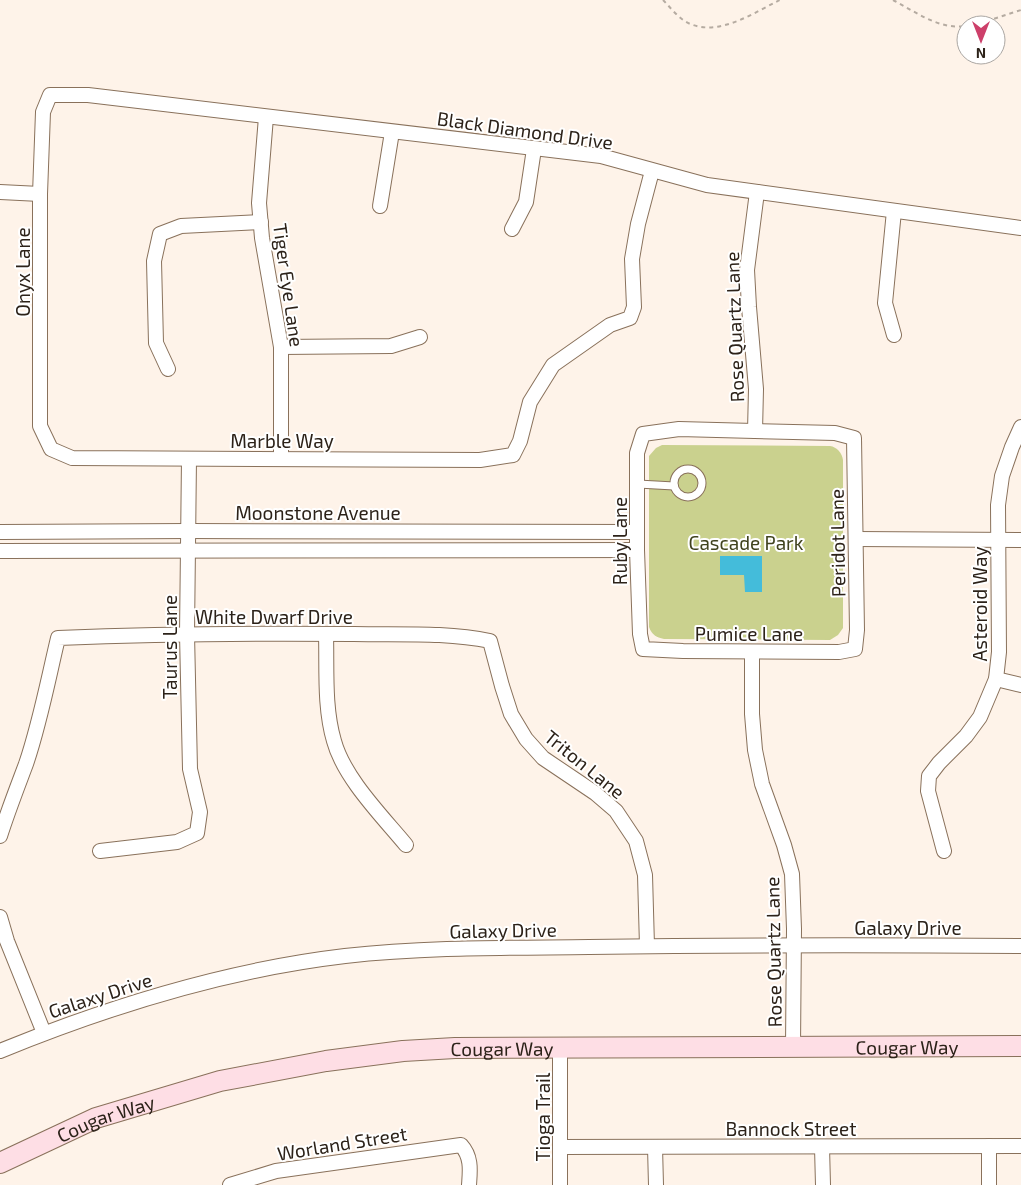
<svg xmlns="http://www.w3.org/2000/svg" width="1021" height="1185" viewBox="0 0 1021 1185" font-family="'Exo 2',sans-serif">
  <rect width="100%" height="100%" fill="#fef3e9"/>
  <path fill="#cad18e" d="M 662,445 L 830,446 C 837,447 842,453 843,460 L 843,628 L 838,635 L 830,640 L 664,639 C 656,637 652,635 649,627 L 649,456 L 656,448 Z"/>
  <path fill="#44bcda" d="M 720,556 L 762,556 L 762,592 L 745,592 L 744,575 L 720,575 Z"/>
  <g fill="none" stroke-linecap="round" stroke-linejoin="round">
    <g stroke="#89715b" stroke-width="9">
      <g id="lane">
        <circle cx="688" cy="483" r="14"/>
        <path d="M 638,484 L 674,486"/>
      </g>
    </g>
    <g stroke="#89715b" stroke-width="16">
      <g id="street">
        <path d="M 266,117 L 259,203 L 262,238 L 281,347 L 281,459"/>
        <path d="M 652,171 L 638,224 L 632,259 L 634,307 L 630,318 L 610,325 L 553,365 L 530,402 L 520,441 L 513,455 L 480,460 L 72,458 L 51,449 L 40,426 L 40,194 L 43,112 L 50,95 L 88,95 L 601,156 L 707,185 L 1021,228"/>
        <path d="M 0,192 L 40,194"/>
        <path d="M 380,206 L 392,132"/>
        <path d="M 894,211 L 885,303 L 894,335"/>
        <path d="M 512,229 L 526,202 L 534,149"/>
        <path d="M 281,347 L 391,346 L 420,337"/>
        <path d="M 168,369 L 156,343 L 154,261 L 160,234 L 181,226 L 261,222"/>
        <path d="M 679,429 L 835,433 L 854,438 L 857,630 L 855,649 L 839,652 L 683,651 L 643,649 L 640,634 L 637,550 L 637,453 L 643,434 Z"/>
        <path d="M 755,431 L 756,389 L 749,307 L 747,270 L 757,192"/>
        <path d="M 0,532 L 188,531 L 637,532"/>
        <path d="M 856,539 L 1021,540"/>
        <path d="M 0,551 L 637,550"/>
        <path d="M 326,634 C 327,669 324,707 334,741 C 344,778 382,816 406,845"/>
        <path d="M 752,652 L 752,714 L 755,750 L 762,784 L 784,845 L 792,874 L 794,929 L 793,1047"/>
        <path d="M 996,679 L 1021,685"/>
        <path d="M 0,836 C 8,811 17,788 26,764 C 40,723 48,680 58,638 C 156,634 255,633 354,634 C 399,635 446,632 490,641 L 502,686 L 511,714 L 526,739 L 543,758 L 595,793 L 616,811 L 636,841 L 645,875 L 647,946"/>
        <path d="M 100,851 L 177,842 L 197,833 L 200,812 L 190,769 L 187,634 L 189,459"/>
        <path d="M 944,851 L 928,791 L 929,776 L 939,763 L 966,736 L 980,717 L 996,679 L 999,652 L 998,505 L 1002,476 L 1012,447 L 1021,427"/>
        <path d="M 0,917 L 7,941 L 44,1033"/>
        <path d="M 0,1051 C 110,1006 226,970 345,956 C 426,947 508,948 589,947 C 733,945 877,945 1021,946"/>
        <path d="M 989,1146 L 989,1185"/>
        <path d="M 560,1147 L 1021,1146"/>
        <path d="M 655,1147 L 656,1185"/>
        <path d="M 822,1147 L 823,1185"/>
        <path d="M 230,1185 L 276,1171 L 461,1145 C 472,1157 470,1171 469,1185"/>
        <path d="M 560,1185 L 560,1048"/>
      </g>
    </g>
    <g stroke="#89715b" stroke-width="22">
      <g id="secondary">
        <path id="s1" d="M 0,1163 L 96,1118 L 220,1081 L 326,1061 L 403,1051 L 455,1048 L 1021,1046"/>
      </g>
    </g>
    <g stroke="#b5aba1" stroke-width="2" stroke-dasharray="4 4" stroke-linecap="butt">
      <path d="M 663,0 C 672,9 680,21 693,25 C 722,35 755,12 780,0"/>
      <path d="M 893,0 C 916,12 939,30 966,26"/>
      <path d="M 971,25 L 981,23 L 1021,10"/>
    </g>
    <use href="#lane" stroke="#fff" stroke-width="7"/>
    <use href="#street" stroke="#fff" stroke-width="14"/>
    <use href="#secondary" stroke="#fedee5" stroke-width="20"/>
  </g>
  <g text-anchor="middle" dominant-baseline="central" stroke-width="4" stroke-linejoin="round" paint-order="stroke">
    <g font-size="19" fill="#2c2219" stroke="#fff">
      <text transform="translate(525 130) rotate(8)">Black Diamond Drive</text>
      <text transform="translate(22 272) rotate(-90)">Onyx Lane</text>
      <text transform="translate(289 285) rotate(82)">Tiger Eye Lane</text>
      <text transform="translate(734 327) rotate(-92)">Rose Quartz Lane</text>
      <text x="282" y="440">Marble Way</text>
      <text x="318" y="512">Moonstone Avenue</text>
      <text transform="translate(619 541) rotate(-90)">Ruby Lane</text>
      <text transform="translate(837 543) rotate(-91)">Peridot Lane</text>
      <text transform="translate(979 604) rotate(-90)">Asteroid Way</text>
      <text x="274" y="616">White Dwarf Drive</text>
      <text x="749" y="633">Pumice Lane</text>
      <text transform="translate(169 647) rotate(-90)">Taurus Lane</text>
      <text transform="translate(585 764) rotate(39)">Triton Lane</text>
      <text x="908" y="927">Galaxy Drive</text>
      <text transform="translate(503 930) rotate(-1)">Galaxy Drive</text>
      <text transform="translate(773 952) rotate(-91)">Rose Quartz Lane</text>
      <text transform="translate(100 995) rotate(-18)">Galaxy Drive</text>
      <text stroke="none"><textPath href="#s1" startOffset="925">Cougar Way</textPath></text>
      <text stroke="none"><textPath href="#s1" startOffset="520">Cougar Way</textPath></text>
      <text transform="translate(542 1117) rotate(-90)">Tioga Trail</text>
      <text stroke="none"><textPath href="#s1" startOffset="115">Cougar Way</textPath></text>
      <text x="791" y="1128">Bannock Street</text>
      <text transform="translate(342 1143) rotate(-9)">Worland Street</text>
    </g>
    <g font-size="19" fill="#40431e" stroke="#fff">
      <text x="746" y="542">Cascade Park</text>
    </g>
  </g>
  <g transform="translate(981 40) rotate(180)"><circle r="24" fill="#ffffff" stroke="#aba7a3"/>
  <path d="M0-4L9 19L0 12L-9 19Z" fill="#cd3f6a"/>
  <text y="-8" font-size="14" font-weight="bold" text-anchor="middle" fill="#2c2219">N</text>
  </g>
</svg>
